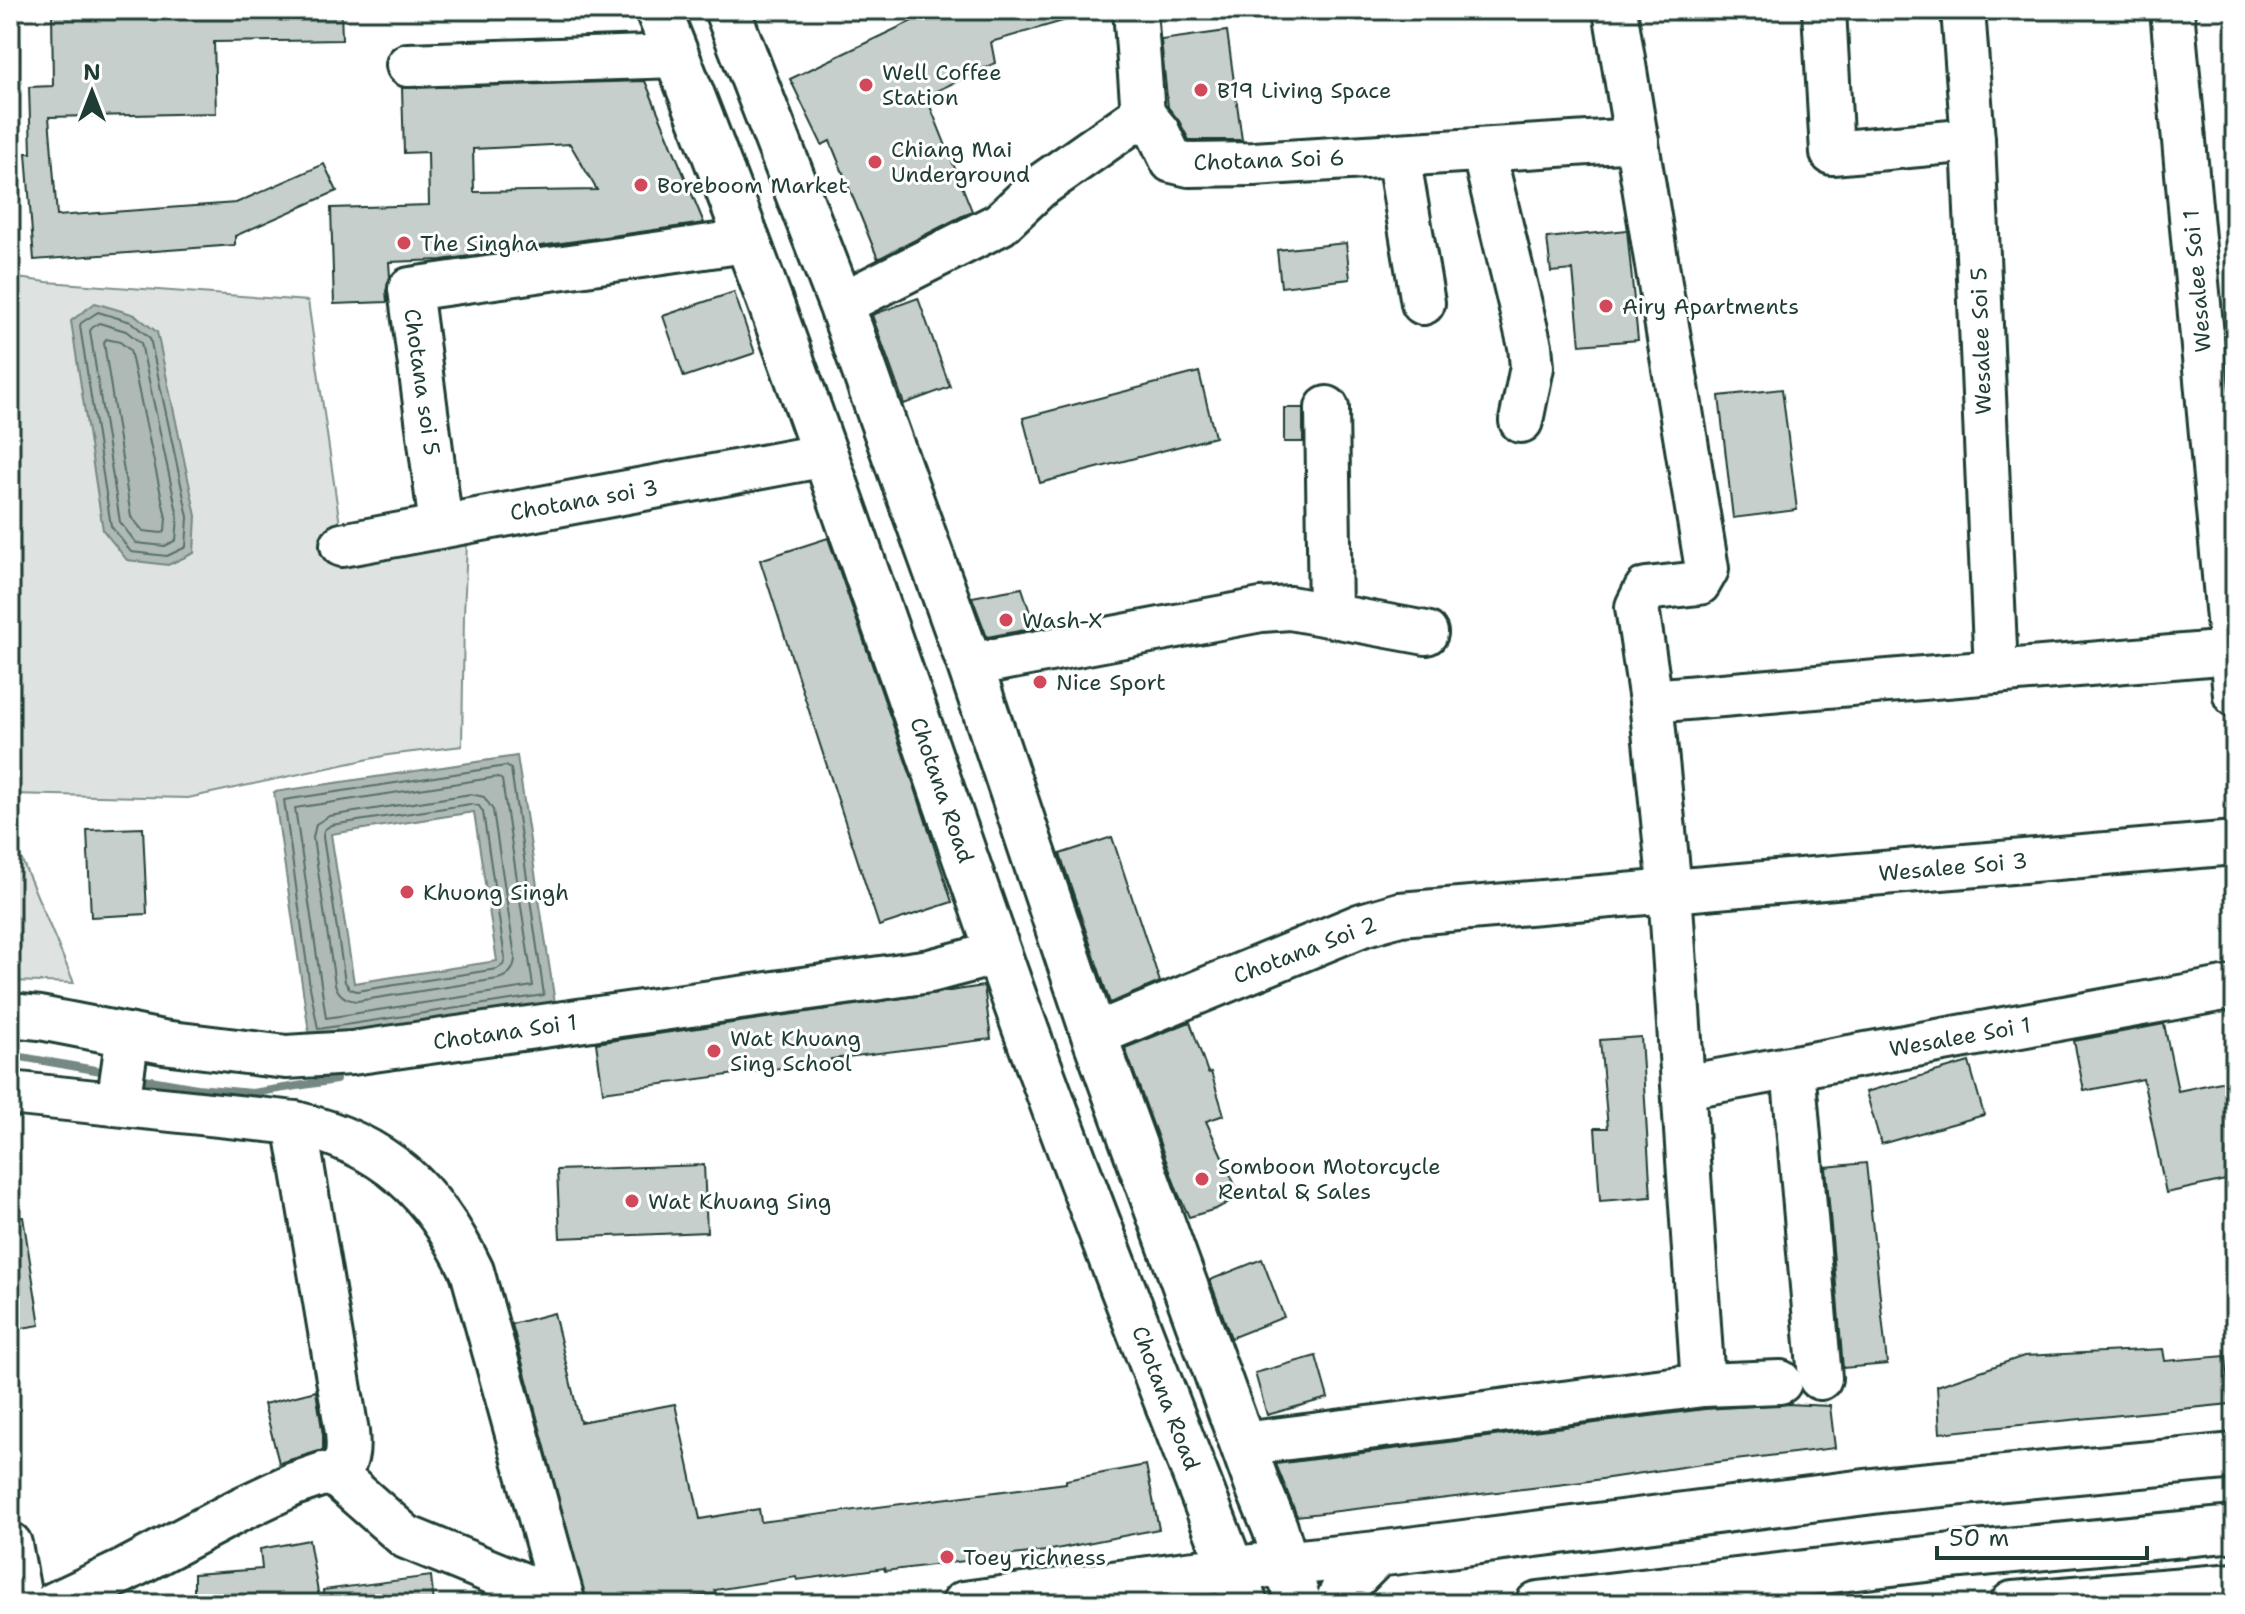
<svg xmlns="http://www.w3.org/2000/svg" width="2245" height="1614" viewBox="0 0 2245 1614" font-family="'Shantell Sans',sans-serif">
  <rect width="100%" height="100%" fill="#fff"/>
  <filter id="ink" filterUnits="userSpaceOnUse"><feTurbulence type="fractalNoise" baseFrequency=".0125" numOctaves="2"/><feDisplacementMap in="SourceGraphic" scale="16" xChannelSelector="R" yChannelSelector="G"/><feConvolveMatrix kernelMatrix="1 2 1 2 8 2 1 2 1" color-interpolation-filters="sRGB"/></filter>
  <g filter="url(#ink)">
    <g fill="#dee3e2" stroke="#7e908b" stroke-width="2">
      <path d="M 10,39 L 20,40 L 16,256 L 10,255 Z"/>
      <path d="M 10,277 L 47,282 L 308,301 L 341,532 L 467,542 L 464,615 L 462,746 L 388,755 L 188,798 L 10,794 Z"/>
      <path d="M 10,832 L 74,983 L 10,981 Z"/>
    </g>
    <g fill="#afbab7" stroke="#758883" stroke-width="2" fill-rule="evenodd">
      <path d="M 95,303 L 135,315 L 157,332 L 196,516 L 194,553 L 168,565 L 127,560 L 103,530 L 71,321 Z"/>
      <path d="M 517,756 L 555,1003 L 310,1039 L 274,792 ZM 474,812 L 497,961 L 354,983 L 331,834 Z"/>
    </g>
    <g fill="none" stroke-linecap="round" stroke-linejoin="round">
      <g stroke="#596f68" stroke-width="2">
        <path d="M 98,312 L 131,322 L 150,338 L 188,517 L 186,547 L 167,556 L 131,552 L 111,526 L 80,326 L 81,323 Z"/>
        <path d="M 99,323 L 126,331 L 141,343 L 178,517 L 176,540 L 165,546 L 136,543 L 120,522 L 90,331 L 92,328 Z"/>
        <path d="M 106,339 L 120,342 L 130,350 L 166,518 L 165,531 L 162,533 L 143,531 L 131,517 L 104,343 Z"/>
        <path d="M 506,766 L 511,769 L 544,995 L 318,1029 L 310,987 L 284,800 Z"/>
        <path d="M 498,777 L 502,780 L 533,986 L 326,1018 L 295,808 Z"/>
        <path d="M 471,794 L 484,797 L 493,810 L 515,957 C 515,969 509,976 498,979 L 357,1001 C 346,1000 338,995 335,984 L 313,838 L 316,824 L 329,816 Z"/>
        <path d="M 471,804 L 479,806 L 483,812 L 505,958 L 503,965 L 497,969 L 357,991 L 350,989 L 345,982 L 323,837 L 324,830 L 331,825 Z"/>
      </g>
      <g stroke="#758883" stroke-width="8">
        <path d="M 10,1055 L 112,1073"/>
        <path d="M 133,1077 L 197,1088 L 252,1093 L 336,1080 L 336,1067"/>
      </g>
    </g>
    <g fill="#c7cfcc" stroke="#1f3d34" stroke-width="2" fill-rule="evenodd">
      <path d="M 52,10 L 341,10 L 342,40 L 214,42 L 216,113 L 49,117 L 57,216 L 236,203 L 324,164 L 337,191 L 235,236 L 235,245 L 34,260 L 26,153 L 31,153 L 29,87 L 53,86 Z"/>
      <path d="M 935,10 L 1079,10 L 1080,16 L 991,42 L 995,63 L 926,96 L 972,211 L 878,259 L 830,141 L 822,145 L 790,79 Z"/>
      <path d="M 1227,31 L 1242,140 L 1189,140 L 1179,121 L 1168,107 L 1161,40 Z"/>
      <path d="M 645,81 L 704,223 L 441,260 L 389,262 L 390,277 L 386,291 L 387,302 L 334,304 L 331,208 L 429,205 L 428,152 L 404,153 L 402,88 ZM 570,144 L 597,190 L 474,192 L 473,149 Z"/>
      <path d="M 1627,230 L 1638,340 L 1580,345 L 1573,270 L 1551,272 L 1547,238 Z"/>
      <path d="M 1346,243 L 1350,279 L 1281,287 L 1277,250 Z"/>
      <path d="M 734,292 L 755,353 L 684,377 L 663,316 Z"/>
      <path d="M 918,298 L 950,387 L 904,404 L 872,315 Z"/>
      <path d="M 1199,372 L 1215,437 L 1040,483 L 1023,418 Z"/>
      <path d="M 1782,389 L 1797,510 L 1733,518 L 1719,396 Z"/>
      <rect x="1284" y="408" width="19" height="34"/>
      <path d="M 828,538 L 915,788 L 952,902 L 879,926 L 760,560 Z"/>
      <path d="M 1022,588 L 1035,628 L 987,637 L 972,597 Z"/>
      <path d="M 143,828 L 147,914 L 91,917 L 87,830 Z"/>
      <path d="M 1112,837 L 1160,982 L 1110,1003 L 1060,854 Z"/>
      <path d="M 984,986 L 991,1039 L 831,1059 L 832,1061 L 603,1092 L 596,1043 Z"/>
      <path d="M 1190,1022 L 1208,1073 L 1211,1072 L 1224,1115 L 1206,1121 L 1240,1196 L 1216,1209 L 1189,1217 L 1178,1193 L 1125,1048 Z"/>
      <path d="M 2164,1024 L 2178,1091 L 2235,1079 L 2235,1178 L 2166,1193 L 2143,1079 L 2084,1091 L 2074,1041 Z"/>
      <path d="M 1641,1037 L 1651,1197 L 1600,1201 L 1595,1128 L 1608,1128 L 1600,1040 Z"/>
      <path d="M 1969,1062 L 1984,1115 L 1881,1144 L 1866,1092 Z"/>
      <path d="M 1866,1163 L 1887,1364 L 1843,1368 L 1826,1167 Z"/>
      <path d="M 704,1165 L 707,1232 L 560,1238 L 557,1170 Z"/>
      <path d="M 23,1217 L 40,1325 L 10,1330 L 10,1218 Z"/>
      <path d="M 1262,1259 L 1284,1317 L 1231,1338 L 1210,1280 Z"/>
      <path d="M 554,1313 L 580,1422 L 675,1404 L 700,1519 L 759,1509 L 761,1522 L 1066,1483 L 1066,1480 L 1146,1465 L 1159,1529 L 1046,1551 L 885,1571 L 884,1568 L 797,1580 L 796,1577 L 715,1590 L 716,1594 L 648,1604 L 587,1604 L 512,1324 Z"/>
      <path d="M 2163,1349 L 2165,1361 L 2226,1356 L 2230,1404 L 1940,1433 L 1937,1386 L 2024,1356 Z"/>
      <path d="M 1316,1356 L 1328,1398 L 1267,1415 L 1255,1373 Z"/>
      <path d="M 316,1391 L 323,1435 L 323,1450 L 279,1463 L 264,1404 Z"/>
      <path d="M 1787,1404 L 1830,1406 L 1835,1448 L 1702,1464 L 1582,1482 L 1297,1516 L 1276,1464 L 1705,1409 Z"/>
      <path d="M 309,1540 L 320,1604 L 194,1604 L 194,1574 L 262,1569 L 260,1549 Z"/>
      <path d="M 431,1576 L 434,1604 L 324,1604 L 323,1590 Z"/>
    </g>
    <g fill="none" stroke-linecap="round" stroke-linejoin="round">
      <g stroke="#1f3d34" stroke-width="48">
        <g id="minor">
          <path d="M 1135,10 L 1143,114"/>
          <path d="M 1824,10 L 1832,153 L 1973,140"/>
          <path d="M 1963,10 L 1973,140 L 1996,672"/>
          <path d="M 2172,10 L 2235,695"/>
          <path d="M 408,65 L 677,56"/>
          <path d="M 1483,150 L 1530,346 L 1532,367 L 1521,421"/>
          <path d="M 1398,155 L 1423,303"/>
          <path d="M 841,304 L 1000,224 L 1039,187 L 1143,114 L 1158,132 L 1172,161 L 1189,165 L 1254,164 L 1637,140"/>
          <path d="M 1327,408 L 1330,614"/>
          <path d="M 441,526 L 410,289 L 746,241"/>
          <path d="M 342,545 L 826,455"/>
          <path d="M 970,665 L 1261,610 L 1290,608 L 1426,633"/>
          <path d="M 1651,701 L 2231,652"/>
          <path d="M 10,1015 L 40,1018 L 163,1042 L 286,1057 L 352,1053 L 930,971 L 998,953"/>
          <path d="M 1094,1035 L 1362,925 L 1400,914 L 2235,843"/>
          <path d="M 1793,1068 L 1820,1378"/>
          <path d="M 1684,1087 L 2235,987"/>
          <path d="M 10,1093 L 295,1123 C 384,1144 433,1190 472,1271 L 564,1604"/>
          <path d="M 118,1104 L 128,1035"/>
          <path d="M 295,1123 L 347,1432 C 349,1451 348,1461 336,1476"/>
          <path d="M 1703,1385 L 1780,1382"/>
          <path d="M 1243,1444 L 1703,1385 L 1670,890 L 1651,701 L 1637,607 L 1646,589 L 1699,583 L 1707,569 L 1615,10"/>
          <path d="M 10,1544 L 21,1604"/>
          <path d="M 54,1604 L 124,1571 L 239,1510 L 294,1484 L 323,1474 L 336,1476 L 340,1479 L 406,1537 L 563,1601"/>
        </g>
      </g>
      <g stroke="#1f3d34" stroke-width="50">
        <g id="major">
          <path d="M 658,10 C 783,319 887,635 997,949 C 1074,1170 1162,1386 1245,1604"/>
          <path d="M 727,10 L 841,304 L 885,428 L 970,665 L 1094,1035 L 1257,1484 L 1275,1528 L 1299,1604"/>
          <path d="M 964,1604 L 1186,1574 L 1377,1554 L 1889,1489 L 2235,1456"/>
          <path d="M 1337,1604 L 1346,1585 L 1377,1554"/>
        </g>
      </g>
      <g stroke="#1f3d34" stroke-width="50">
        <g id="highway">
          <path d="M 1538,1604 L 1952,1556 L 2235,1529"/>
          <path d="M 2013,1604 L 2235,1586"/>
        </g>
      </g>
      <use href="#minor" stroke="#fff" stroke-width="42"/>
      <use href="#major" stroke="#fff" stroke-width="44"/>
      <use href="#highway" stroke="#fff" stroke-width="44"/>
    </g>
  </g>
  <g fill="#d1495b" stroke="#fff" stroke-width="3">
    <circle cx="866" cy="85" r="8"/>
    <circle cx="1201" cy="90" r="8"/>
    <circle cx="875" cy="162" r="8"/>
    <circle cx="641" cy="185" r="8"/>
    <circle cx="404" cy="243" r="8"/>
    <circle cx="1606" cy="306" r="8"/>
    <circle cx="1006" cy="620" r="8"/>
    <circle cx="1040" cy="682" r="8"/>
    <circle cx="407" cy="892" r="8"/>
    <circle cx="714" cy="1051" r="8"/>
    <circle cx="1202" cy="1179" r="8"/>
    <circle cx="632" cy="1201" r="8"/>
    <circle cx="947" cy="1557" r="8"/>
  </g>
  <g text-anchor="middle" dominant-baseline="central" stroke-width="6" stroke-linejoin="round" paint-order="stroke">
    <g font-size="22" fill="#1f3d34" stroke="#fff" text-anchor="start">
      <text x="882" y="72">Well Coffee<tspan x="882" dy="25">Station</tspan></text>
      <text x="1217" y="90">B19 Living Space</text>
      <text x="891" y="149">Chiang Mai<tspan x="891" dy="25">Underground</tspan></text>
      <text x="657" y="185">Boreboom Market</text>
      <text x="420" y="243">The Singha</text>
      <text x="1622" y="306">Airy Apartments</text>
      <text x="1022" y="620">Wash-X</text>
      <text x="1056" y="682">Nice Sport</text>
      <text x="423" y="892">Khuong Singh</text>
      <text x="730" y="1038">Wat Khuang<tspan x="730" dy="25">Sing School</tspan></text>
      <text x="1218" y="1166">Somboon Motorcycle<tspan x="1218" dy="25">Rental &amp; Sales</tspan></text>
      <text x="648" y="1201">Wat Khuang Sing</text>
      <text x="963" y="1557">Toey richness</text>
    </g>
    <g font-size="22" fill="#1f3d34" stroke="#fff">
      <text transform="translate(1269 160) rotate(-2)">Chotana Soi 6</text>
      <text transform="translate(2197 281) rotate(-95)">Wesalee Soi 1</text>
      <text transform="translate(1981 341) rotate(-92)">Wesalee Soi 5</text>
      <text transform="translate(422 382) rotate(82)">Chotana soi 5</text>
      <text transform="translate(584 500) rotate(-10)">Chotana soi 3</text>
      <text transform="translate(942 790) rotate(71)">Chotana Road</text>
      <text transform="translate(1953 867) rotate(-5)">Wesalee Soi 3</text>
      <text transform="translate(1305 950) rotate(-21)">Chotana Soi 2</text>
      <text transform="translate(505 1032) rotate(-8)">Chotana Soi 1</text>
      <text transform="translate(1960 1037) rotate(-10)">Wesalee Soi 1</text>
      <text transform="translate(1166 1398) rotate(69)">Chotana Road</text>
    </g>
  </g>
  <rect width="2245" height="1614" fill="none" stroke="#fff" stroke-width="40"/>
  <rect x="20" y="20" width="2205" height="1574" fill="none" stroke="#1f3d34" stroke-width="3" filter="url(#ink)"/>
  <g transform="translate(92 92)" stroke="#ffffff" stroke-width="6" paint-order="stroke">
  <path d="M0-6L14 30L0 20L-14 30Z" fill="#1f3d34"/>
  <text y="-12" font-size="22" font-weight="bold" text-anchor="middle" fill="#1f3d34">N</text>
  </g>
  <path d="M1937 1546v12h210v-12" fill="none" stroke="#1f3d34" stroke-width="4"/>
  <text x="1949" y="1546" font-size="24" fill="#1f3d34" stroke="#ffffff" stroke-width="6" paint-order="stroke">50 m</text>
</svg>
